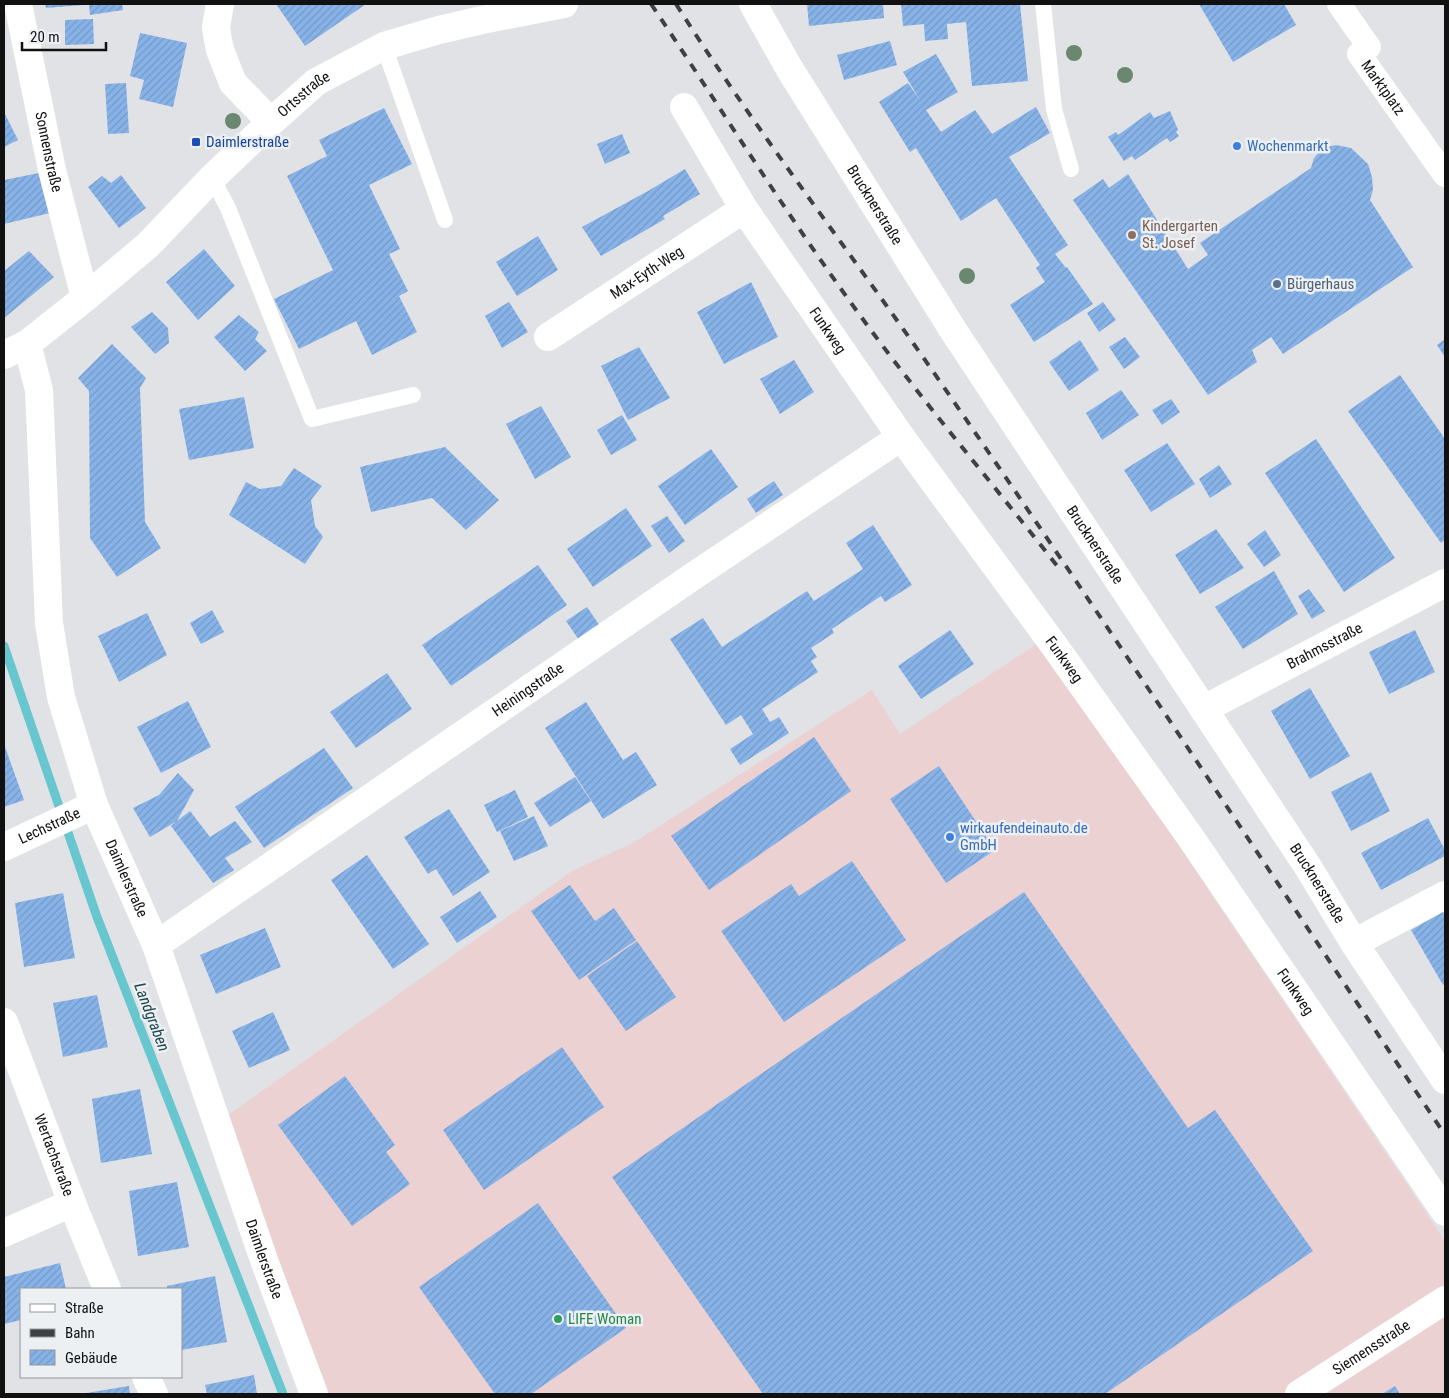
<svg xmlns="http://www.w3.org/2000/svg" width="1449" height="1398" viewBox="0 0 1449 1398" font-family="'Roboto Condensed',sans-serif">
  <defs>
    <pattern id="building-hatch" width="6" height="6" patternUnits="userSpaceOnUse" patternTransform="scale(1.25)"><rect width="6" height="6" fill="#88b3e8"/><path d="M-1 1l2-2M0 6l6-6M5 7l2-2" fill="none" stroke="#7499c6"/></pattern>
  </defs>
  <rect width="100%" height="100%" fill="#e0e2e5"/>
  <path fill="#ecd1d3" d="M 1041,641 L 1445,1241 L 1445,1394 L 323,1394 L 224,1118 L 572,871 L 633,843 L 872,690 L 900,734 Z"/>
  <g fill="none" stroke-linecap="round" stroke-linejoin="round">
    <path stroke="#68c7ce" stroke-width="9" d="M 4,646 L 97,917 L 283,1394"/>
  </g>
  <g fill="url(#building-hatch)">
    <path d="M 45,4 L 83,4 L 83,5 L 46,8 Z"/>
    <path d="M 97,4 L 122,4 L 123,10 L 90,15 L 89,5 Z"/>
    <path d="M 276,4 L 366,4 L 305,46 Z"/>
    <path d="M 807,4 L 883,4 L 884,18 L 809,26 Z"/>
    <path d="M 901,4 L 1020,4 L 1028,81 L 972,86 L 966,22 L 947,24 L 948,39 L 925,41 L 924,24 L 903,26 Z"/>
    <path d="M 1199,4 L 1284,4 L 1296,25 L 1233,62 Z"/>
    <path d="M 93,19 L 94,44 L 65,45 L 65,20 Z"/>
    <path d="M 140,33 L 187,43 L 173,107 L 139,99 L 144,80 L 130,76 Z"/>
    <path d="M 890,41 L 897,65 L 844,80 L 837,55 Z"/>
    <path d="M 936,54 L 958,92 L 926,110 L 941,132 L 975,110 L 992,134 L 1036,107 L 1050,133 L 1009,157 L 1068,245 L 1055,254 L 1066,268 L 1067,267 L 1093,304 L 1034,342 L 1010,305 L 1045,282 L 1036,268 L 1040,265 L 996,198 L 961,221 L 916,148 L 910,152 L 879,102 L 908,83 L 920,100 L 903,72 Z"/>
    <path d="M 126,83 L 129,133 L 108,134 L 105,84 Z"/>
    <path d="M 384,108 L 412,164 L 369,185 L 400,249 L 389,254 L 408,291 L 399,296 L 417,332 L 372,355 L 356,321 L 299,349 L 274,299 L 333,270 L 287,176 L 327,156 L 319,140 Z"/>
    <path d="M 1170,111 L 1178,130 L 1176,132 L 1179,136 L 1170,142 L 1167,138 L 1135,160 L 1132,156 L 1124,161 L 1108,137 L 1116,132 L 1118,135 L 1150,112 L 1154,118 Z"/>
    <path d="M 4,112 L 18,140 L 4,147 Z"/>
    <path d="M 622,134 L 630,153 L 605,164 L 597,144 Z"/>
    <path d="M 1336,145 L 1351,148 L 1368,164 L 1372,177 L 1373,190 L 1370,200 L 1413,267 L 1283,354 L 1271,337 L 1252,350 L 1257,362 L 1208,395 L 1073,200 L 1103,179 L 1109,188 L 1128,174 L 1188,269 L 1208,255 L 1200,243 L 1311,168 L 1314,158 L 1323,148 Z"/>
    <path d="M 685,169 L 700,194 L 663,216 L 665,219 L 601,256 L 582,227 L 648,191 Z"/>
    <path d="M 39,173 L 50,213 L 4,224 L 4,180 Z"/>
    <path d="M 121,175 L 146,208 L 119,228 L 88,187 L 102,176 L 111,183 Z"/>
    <path d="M 538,236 L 558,270 L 517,296 L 496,262 Z"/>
    <path d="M 204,249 L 235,286 L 198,320 L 166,282 Z"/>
    <path d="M 29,251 L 54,277 L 4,318 L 4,271 Z"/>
    <path d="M 751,282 L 778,337 L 724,364 L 697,312 Z"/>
    <path d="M 509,302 L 528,332 L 502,348 L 485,316 Z"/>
    <path d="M 1103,302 L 1116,320 L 1099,332 L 1087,313 Z"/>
    <path d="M 152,312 L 168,328 L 169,343 L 155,354 L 131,327 Z"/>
    <path d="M 239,315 L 259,332 L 255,339 L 267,351 L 245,371 L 214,337 Z"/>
    <path d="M 1125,337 L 1140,357 L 1124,369 L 1109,347 Z"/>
    <path d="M 1445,339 L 1445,357 L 1437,345 Z"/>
    <path d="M 1080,340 L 1099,370 L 1069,391 L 1049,362 Z"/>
    <path d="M 112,344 L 146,378 L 140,388 L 145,522 L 161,548 L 117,577 L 90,538 L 89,391 L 78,378 Z"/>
    <path d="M 639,347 L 670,398 L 628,420 L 601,366 Z"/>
    <path d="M 794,360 L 814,392 L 780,414 L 760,379 Z"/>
    <path d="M 1400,375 L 1445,439 L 1445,540 L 1441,543 L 1348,411 Z"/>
    <path d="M 1121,390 L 1139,415 L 1102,440 L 1086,413 Z"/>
    <path d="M 244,397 L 254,448 L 189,460 L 179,409 Z"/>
    <path d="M 1171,399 L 1180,412 L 1162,425 L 1152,410 Z"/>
    <path d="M 541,406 L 571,457 L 535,479 L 506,424 Z"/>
    <path d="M 622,415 L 637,440 L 611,455 L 597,430 Z"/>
    <path d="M 1316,439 L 1395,558 L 1344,592 L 1265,473 Z"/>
    <path d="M 1167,443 L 1195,484 L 1151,512 L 1124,470 Z"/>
    <path d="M 445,447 L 499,500 L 466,530 L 432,498 L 371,512 L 360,467 Z"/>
    <path d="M 711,449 L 738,487 L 685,525 L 658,486 Z"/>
    <path d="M 1219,465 L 1232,484 L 1210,498 L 1199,479 Z"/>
    <path d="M 294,468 L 322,486 L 311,500 L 315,526 L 323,537 L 305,564 L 229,515 L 246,482 L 260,489 L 281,486 Z"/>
    <path d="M 774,481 L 783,495 L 756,513 L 747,499 Z"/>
    <path d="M 626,508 L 652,546 L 593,587 L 567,549 Z"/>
    <path d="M 667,516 L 685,541 L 669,553 L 651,526 Z"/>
    <path d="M 873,525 L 912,585 L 885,602 L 881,596 L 832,629 L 834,633 L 811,648 L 817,657 L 811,661 L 818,672 L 762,709 L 770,722 L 779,717 L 789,733 L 740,765 L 730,749 L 753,734 L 741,715 L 726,725 L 670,639 L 703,618 L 722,647 L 807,591 L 814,601 L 863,569 L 846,543 Z"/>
    <path d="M 1216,529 L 1244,568 L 1200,594 L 1175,555 Z"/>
    <path d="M 1265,530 L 1281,555 L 1264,567 L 1247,544 Z"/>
    <path d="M 538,565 L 567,605 L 451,686 L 422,645 Z"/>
    <path d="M 1274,571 L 1298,614 L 1243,649 L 1215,607 Z"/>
    <path d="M 1309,589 L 1325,611 L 1312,619 L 1298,596 Z"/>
    <path d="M 587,607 L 600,626 L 579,640 L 566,621 Z"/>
    <path d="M 212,610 L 224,632 L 201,644 L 190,623 Z"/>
    <path d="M 147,613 L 167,655 L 119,682 L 98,636 Z"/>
    <path d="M 950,630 L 974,664 L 921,699 L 898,666 Z"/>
    <path d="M 1415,630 L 1435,672 L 1389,694 L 1369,652 Z"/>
    <path d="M 387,673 L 412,709 L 356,748 L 330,712 Z"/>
    <path d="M 1310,688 L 1350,756 L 1310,779 L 1271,711 Z"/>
    <path d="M 188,701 L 211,747 L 161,773 L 137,727 Z"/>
    <path d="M 586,702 L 623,760 L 636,752 L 657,785 L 603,819 L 545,728 Z"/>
    <path d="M 814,737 L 851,791 L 709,890 L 671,836 Z"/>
    <path d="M 4,744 L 24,800 L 4,807 Z"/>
    <path d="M 324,748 L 353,788 L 264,848 L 235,807 Z"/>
    <path d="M 939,766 L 995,850 L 946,883 L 890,799 Z"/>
    <path d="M 1371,772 L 1390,811 L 1351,831 L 1331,792 Z"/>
    <path d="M 178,773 L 194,790 L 177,821 L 190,811 L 210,837 L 235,821 L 252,842 L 225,858 L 234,870 L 213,883 L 171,826 L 177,821 L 150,837 L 133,808 L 159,795 Z"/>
    <path d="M 575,777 L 591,801 L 550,827 L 534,803 Z"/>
    <path d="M 515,790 L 528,817 L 497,832 L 484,805 Z"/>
    <path d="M 449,809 L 490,872 L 453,896 L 436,869 L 428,874 L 404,837 Z"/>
    <path d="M 534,816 L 548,846 L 514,861 L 500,831 Z"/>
    <path d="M 1428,818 L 1445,850 L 1445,856 L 1381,890 L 1361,853 Z"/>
    <path d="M 367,855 L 429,944 L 393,969 L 331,880 Z"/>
    <path d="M 852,861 L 906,940 L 784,1022 L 721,931 L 791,884 L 799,896 Z"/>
    <path d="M 570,885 L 595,921 L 614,908 L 636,940 L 579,980 L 531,911 Z"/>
    <path d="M 480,891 L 497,917 L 457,943 L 440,917 Z"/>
    <path d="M 1024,892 L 1188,1128 L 1215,1110 L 1313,1251 L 1105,1394 L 763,1394 L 612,1177 Z"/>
    <path d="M 63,893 L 75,958 L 24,967 L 15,903 Z"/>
    <path d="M 1443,912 L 1445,916 L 1445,983 L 1443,985 L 1411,930 Z"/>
    <path d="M 265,928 L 281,967 L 216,994 L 200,955 Z"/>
    <path d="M 637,941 L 676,997 L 626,1031 L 587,976 Z"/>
    <path d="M 97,995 L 108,1047 L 63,1057 L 53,1003 Z"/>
    <path d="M 273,1012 L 290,1050 L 249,1068 L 232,1031 Z"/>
    <path d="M 562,1047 L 604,1107 L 484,1190 L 443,1130 Z"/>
    <path d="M 345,1076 L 395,1145 L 386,1152 L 410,1184 L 352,1226 L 278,1125 Z"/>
    <path d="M 140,1089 L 152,1154 L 101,1163 L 92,1099 Z"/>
    <path d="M 177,1182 L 189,1247 L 138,1256 L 129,1191 Z"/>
    <path d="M 538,1203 L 626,1328 L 531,1394 L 495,1394 L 419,1287 Z"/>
    <path d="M 60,1263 L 66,1289 L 21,1289 L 21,1320 L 4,1324 L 4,1277 Z"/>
    <path d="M 215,1276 L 227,1342 L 181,1350 L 181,1289 L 167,1289 L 167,1286 Z"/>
    <path d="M 254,1375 L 257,1394 L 207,1394 L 205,1385 Z"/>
    <path d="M 129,1386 L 130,1394 L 86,1394 L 86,1393 Z"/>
    <path d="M 1395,1386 L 1400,1394 L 1382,1394 Z"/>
  </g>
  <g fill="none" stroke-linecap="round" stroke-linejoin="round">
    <g stroke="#fff" stroke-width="16">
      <path d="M 1043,4 L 1054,109 L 1071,169"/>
      <path d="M 384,46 L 445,220"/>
      <path d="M 212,178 L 228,208 L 312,419 L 413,395"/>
    </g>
    <path stroke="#fff" stroke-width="24" id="s1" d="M 1339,4 L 1369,47 L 1359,54 L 1445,175"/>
    <g stroke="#fff" stroke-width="28">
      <path id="s2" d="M 18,4 L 52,170 L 85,298"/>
      <path d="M 220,4 L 216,27 L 218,40 L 220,50 L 233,83 L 271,122"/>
      <path id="s3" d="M 753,4 L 789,68 L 953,330 L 1308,867 L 1354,943 L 1445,1080"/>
      <path id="s4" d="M 684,107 L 744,209 L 901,437 L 1053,644 L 1191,838 L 1445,1212"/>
      <path id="s5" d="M 548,337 L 744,209"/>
      <path id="s6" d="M 27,344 L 39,390 L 49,623 L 61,697 L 94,805 L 156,945 L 265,1263 L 314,1394"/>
      <path id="s7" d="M 1204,709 L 1445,583"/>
      <path id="s8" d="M 4,847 L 94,805"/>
      <path d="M 1354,943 L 1445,895"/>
      <path id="s9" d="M 156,945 L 692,577 L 901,437"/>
      <path id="s10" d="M 4,1022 L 72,1203 L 107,1289"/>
      <path d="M 4,1233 L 72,1203"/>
      <path d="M 146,1377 L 154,1394"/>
      <path id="s11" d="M 1299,1394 L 1445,1300"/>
    </g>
    <path stroke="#fff" stroke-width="28" id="s12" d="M 4,355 L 27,344 L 85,298 L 148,245 L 212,178 L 271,122 L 316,82 L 384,46 L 439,30 L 482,20 L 564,4"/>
    <g stroke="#3f4041" stroke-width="4" stroke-dasharray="9 9" stroke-linecap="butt">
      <path d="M 651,4 C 721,108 787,216 862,318 C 924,403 993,484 1058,567"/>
      <path d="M 676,4 C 756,130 847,248 932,370 C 1107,623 1275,880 1445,1135"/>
    </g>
  </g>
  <g fill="#69886e">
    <circle cx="1074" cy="53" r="8"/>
    <circle cx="1125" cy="75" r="8"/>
    <circle cx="233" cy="121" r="8"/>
    <circle cx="967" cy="276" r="8"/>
  </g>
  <rect fill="#1a4fb4" stroke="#edf0f3" stroke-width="2" x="191" y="137" width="10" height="10" rx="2.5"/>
  <g fill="#3f7fe0" stroke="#edf0f3" stroke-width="2">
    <circle cx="1237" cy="146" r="5"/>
    <circle cx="950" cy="837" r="5"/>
  </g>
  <circle fill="#8d6e63" stroke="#edf0f3" stroke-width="2" cx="1132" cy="235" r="5"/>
  <circle fill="#5c6f8a" stroke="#edf0f3" stroke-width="2" cx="1277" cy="284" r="5"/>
  <circle fill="#2e9e5b" stroke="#edf0f3" stroke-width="2" cx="558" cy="1319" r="5"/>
  <g text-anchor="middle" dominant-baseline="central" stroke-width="5" stroke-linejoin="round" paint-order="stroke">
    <g font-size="15" fill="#111112" stroke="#edf0f3">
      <text stroke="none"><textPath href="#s1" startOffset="106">Marktplatz</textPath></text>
      <text stroke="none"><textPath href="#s12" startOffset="399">Ortsstraße</textPath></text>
      <text stroke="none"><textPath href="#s2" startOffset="151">Sonnenstraße</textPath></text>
      <text stroke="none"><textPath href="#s3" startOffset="235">Brucknerstraße</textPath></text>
      <text stroke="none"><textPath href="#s5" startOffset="118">Max-Eyth-Weg</textPath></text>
      <text stroke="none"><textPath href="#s4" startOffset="266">Funkweg</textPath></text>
      <text stroke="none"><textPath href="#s3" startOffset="640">Brucknerstraße</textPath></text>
      <text stroke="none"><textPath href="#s7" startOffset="136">Brahmsstraße</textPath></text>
      <text stroke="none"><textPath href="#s4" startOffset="671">Funkweg</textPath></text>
      <text stroke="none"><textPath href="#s9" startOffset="451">Heiningstraße</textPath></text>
      <text stroke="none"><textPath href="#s8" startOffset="50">Lechstraße</textPath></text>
      <text stroke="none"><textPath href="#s6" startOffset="549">Daimlerstraße</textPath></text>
      <text stroke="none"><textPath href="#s3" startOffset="1045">Brucknerstraße</textPath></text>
      <text stroke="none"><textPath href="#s4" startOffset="1076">Funkweg</textPath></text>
      <text stroke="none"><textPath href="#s10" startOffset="142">Wertachstraße</textPath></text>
      <text stroke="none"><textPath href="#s6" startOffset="954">Daimlerstraße</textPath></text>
      <text stroke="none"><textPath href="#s11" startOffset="86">Siemensstraße</textPath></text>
    </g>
    <g font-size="15" fill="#164399" stroke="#edf0f3" text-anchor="start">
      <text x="206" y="142">Daimlerstraße</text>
    </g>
    <g font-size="15" fill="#366cbe" stroke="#edf0f3" text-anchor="start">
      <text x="1247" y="146">Wochenmarkt</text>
      <text x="960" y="828">wirkaufendeinauto.de<tspan x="960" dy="17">GmbH</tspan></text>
    </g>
    <g font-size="15" fill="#785e54" stroke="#edf0f3" text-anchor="start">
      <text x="1142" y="226">Kindergarten<tspan x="1142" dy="17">St. Josef</tspan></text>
    </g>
    <g font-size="15" fill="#4e5e75" stroke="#edf0f3" text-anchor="start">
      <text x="1287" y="284">Bürgerhaus</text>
    </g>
    <g font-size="15" fill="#27864d" stroke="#edf0f3" text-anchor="start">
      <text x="568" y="1319">LIFE Woman</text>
    </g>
    <g font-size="16" font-style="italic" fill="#1a4649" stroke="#edf0f3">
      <text transform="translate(152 1017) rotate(69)">Landgraben</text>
    </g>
  </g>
  <rect width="1449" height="1398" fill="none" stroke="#111112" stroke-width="10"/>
  <rect x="20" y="1288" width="162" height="90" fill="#edf0f3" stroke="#959799"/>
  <rect x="30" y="1304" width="25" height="8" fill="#ffffff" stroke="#959799"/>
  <text x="65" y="1313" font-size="15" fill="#111112">Straße</text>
  <rect x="30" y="1329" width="25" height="8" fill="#3f4041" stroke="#959799"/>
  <text x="65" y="1338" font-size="15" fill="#111112">Bahn</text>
  <rect x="30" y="1350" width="25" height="15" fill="url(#building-hatch)" stroke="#959799"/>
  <text x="65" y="1363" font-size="15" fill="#111112">Gebäude</text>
  <path d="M22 42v8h84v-8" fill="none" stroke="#111112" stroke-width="2.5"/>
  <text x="30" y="42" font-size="15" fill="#111112" stroke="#edf0f3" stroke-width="4" paint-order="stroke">20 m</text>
</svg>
